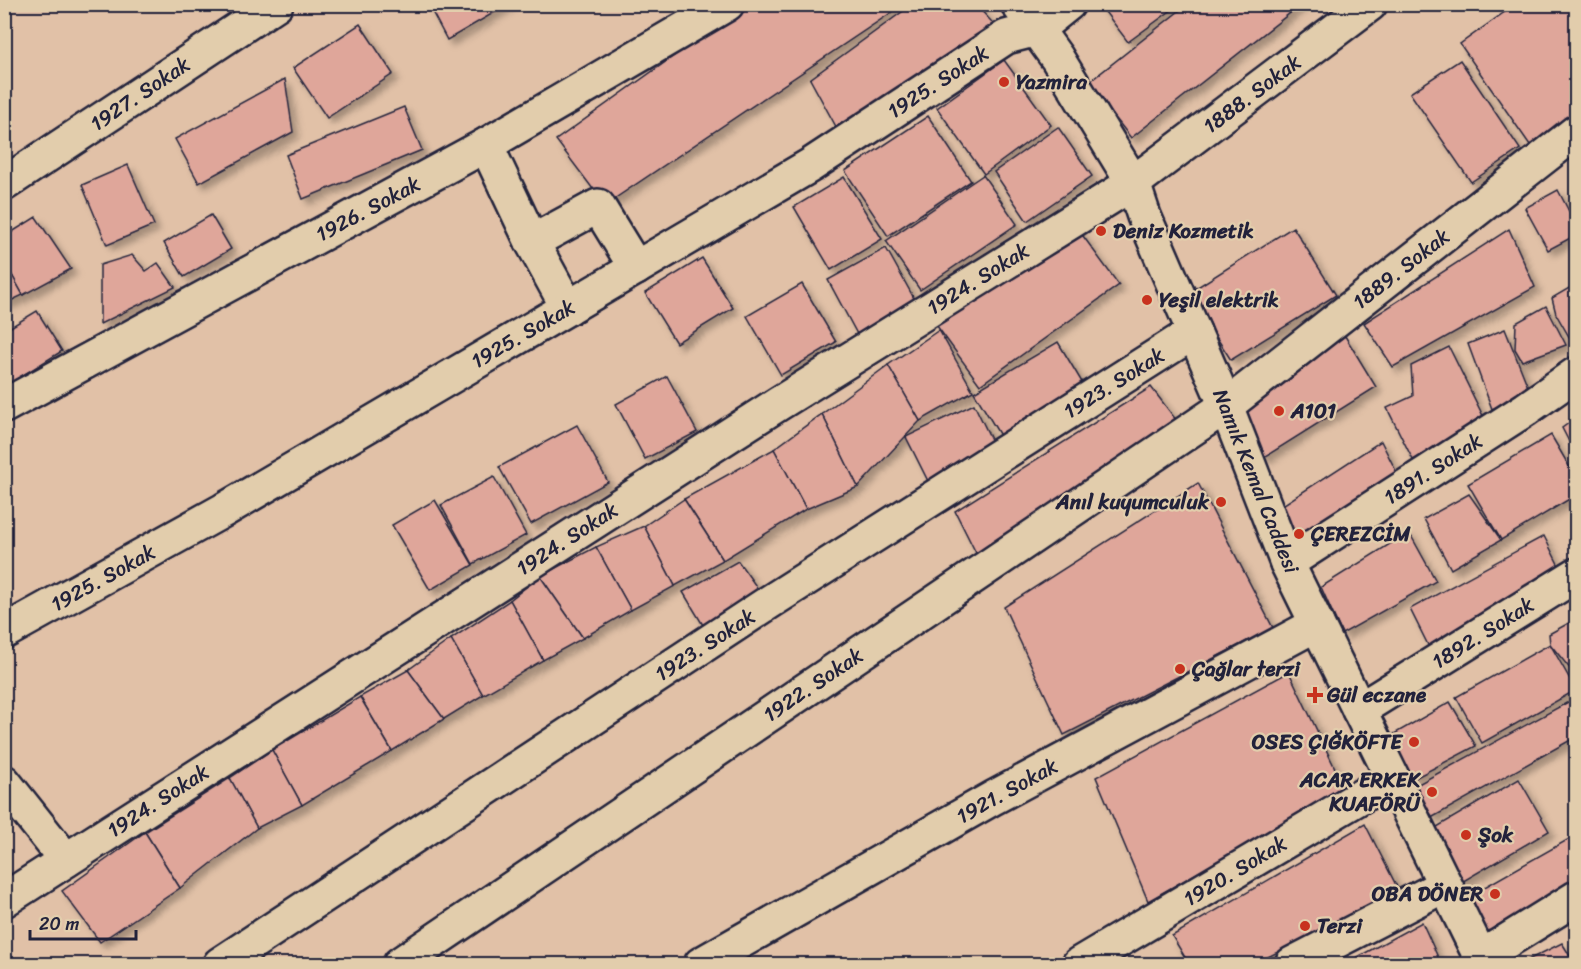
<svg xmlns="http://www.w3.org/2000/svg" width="1581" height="969" viewBox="0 0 1581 969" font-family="Sriracha,sans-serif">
  <defs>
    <filter id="shadow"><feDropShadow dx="5.5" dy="5.5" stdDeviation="3" flood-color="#0004"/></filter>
  </defs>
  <rect width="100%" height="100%" fill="#e1c1a7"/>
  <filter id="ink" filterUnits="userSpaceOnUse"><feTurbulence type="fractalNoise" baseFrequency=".0167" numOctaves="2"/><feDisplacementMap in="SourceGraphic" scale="12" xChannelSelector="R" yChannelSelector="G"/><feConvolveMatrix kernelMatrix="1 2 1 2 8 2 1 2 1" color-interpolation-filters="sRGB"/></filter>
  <g filter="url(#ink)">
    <g fill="#dfa69a" stroke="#22223b" stroke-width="1.5" filter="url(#shadow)">
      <path d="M 428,4 L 509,4 L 447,40 Z"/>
      <path d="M 747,4 L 904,4 L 605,205 L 556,140 Z"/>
      <path d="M 913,4 L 975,4 L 1006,37 L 845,143 L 810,79 Z"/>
      <path d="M 1099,4 L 1176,4 L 1177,6 L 1128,42 Z"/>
      <path d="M 1188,4 L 1283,4 L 1290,13 L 1131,138 L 1088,83 Z"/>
      <path d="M 1284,4 L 1303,4 L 1290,13 Z"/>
      <path d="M 1516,4 L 1574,4 L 1576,9 L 1576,112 L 1530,145 L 1460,44 Z"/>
      <path d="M 360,24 L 393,74 L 327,118 L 293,68 Z"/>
      <path d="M 1004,60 L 1051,125 L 984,174 L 937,108 Z"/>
      <path d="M 1460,60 L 1520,149 L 1471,182 L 1410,93 Z"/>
      <path d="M 285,79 L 293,132 L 199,183 L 175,139 Z"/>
      <path d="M 404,107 L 422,150 L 303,199 L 286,155 Z"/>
      <path d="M 928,116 L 971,181 L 888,236 L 845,171 Z"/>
      <path d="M 1058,127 L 1092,176 L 1027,221 L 994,172 Z"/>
      <path d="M 128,165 L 154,225 L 107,245 L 82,185 Z"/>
      <path d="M 983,175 L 1017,224 L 920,290 L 886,241 Z"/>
      <path d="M 844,177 L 882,239 L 831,270 L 794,207 Z"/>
      <path d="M 1558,190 L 1576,225 L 1576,235 L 1548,250 L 1525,208 Z"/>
      <path d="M 211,215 L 231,249 L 184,277 L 164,243 Z"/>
      <path d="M 36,217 L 71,269 L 23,295 L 4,261 L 4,237 Z"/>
      <path d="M 1072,221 L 1119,285 L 980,385 L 934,322 Z"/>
      <path d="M 1293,227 L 1336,295 L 1231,360 L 1188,293 Z"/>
      <path d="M 1509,229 L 1535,287 L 1393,367 L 1364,323 Z"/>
      <path d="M 886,248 L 916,302 L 857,334 L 828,280 Z"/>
      <path d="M 132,255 L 146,271 L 158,263 L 175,287 L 100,324 L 100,265 Z"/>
      <path d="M 702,258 L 733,308 L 676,343 L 645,293 Z"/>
      <path d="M 4,261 L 23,295 L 4,304 Z"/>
      <path d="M 802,284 L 836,342 L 781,375 L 747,316 Z"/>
      <path d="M 1576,284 L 1576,347 L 1575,347 L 1556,314 L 1552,298 Z"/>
      <path d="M 1546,306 L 1566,345 L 1522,361 L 1515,349 L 1516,323 Z"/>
      <path d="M 37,311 L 62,351 L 4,387 L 4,331 Z"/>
      <path d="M 1505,329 L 1530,392 L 1492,409 L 1468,344 Z"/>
      <path d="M 939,330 L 973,391 L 920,421 L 888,365 Z"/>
      <path d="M 1345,336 L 1376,387 L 1263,458 L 1241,409 Z"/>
      <path d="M 1058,342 L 1089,394 L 1005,444 L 974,392 Z"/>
      <path d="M 1449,347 L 1487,424 L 1413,460 L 1387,408 L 1413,396 L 1411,366 Z"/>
      <path d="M 888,365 L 920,421 L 858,487 L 822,414 Z"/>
      <path d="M 667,376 L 697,432 L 645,459 L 616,404 Z"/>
      <path d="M 1151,387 L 1180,425 L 977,555 L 955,511 Z"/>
      <path d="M 974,404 L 997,452 L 930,485 L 906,437 Z"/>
      <path d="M 822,414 L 858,487 L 806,509 L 774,449 Z"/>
      <path d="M 1576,418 L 1576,455 L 1562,428 Z"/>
      <path d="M 577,425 L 608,482 L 531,524 L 499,467 Z"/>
      <path d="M 1551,435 L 1576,478 L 1576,495 L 1501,540 L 1468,484 Z"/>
      <path d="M 1381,441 L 1400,479 L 1296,544 L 1281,506 Z"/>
      <path d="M 774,449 L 806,509 L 723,560 L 684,499 Z"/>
      <path d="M 494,477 L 526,535 L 473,564 L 441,505 Z"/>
      <path d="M 1198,483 L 1273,628 L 1064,735 L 1004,607 Z"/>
      <path d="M 1469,494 L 1501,540 L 1451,569 L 1424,519 Z"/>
      <path d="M 684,499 L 723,560 L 675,586 L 644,526 Z"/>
      <path d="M 435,500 L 473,565 L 430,590 L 392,525 Z"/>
      <path d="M 644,526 L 675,586 L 631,610 L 596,547 Z"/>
      <path d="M 1409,532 L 1436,581 L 1342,634 L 1321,587 Z"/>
      <path d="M 1544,536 L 1562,572 L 1432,653 L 1410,609 Z"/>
      <path d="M 596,547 L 631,610 L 583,638 L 540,576 Z"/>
      <path d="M 738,561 L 768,603 L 712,640 L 683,592 Z"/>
      <path d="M 540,576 L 583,638 L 543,660 L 510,600 Z"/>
      <path d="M 510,600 L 543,660 L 483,695 L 451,639 Z"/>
      <path d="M 1576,619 L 1576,676 L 1550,644 L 1549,634 Z"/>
      <path d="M 451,639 L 483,695 L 444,719 L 408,670 Z"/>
      <path d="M 1550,644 L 1576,690 L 1482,743 L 1456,697 Z"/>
      <path d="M 408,670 L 444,719 L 392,751 L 360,697 Z"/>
      <path d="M 1289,672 L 1345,789 L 1148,901 L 1096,777 Z"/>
      <path d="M 360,697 L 392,751 L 302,805 L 272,750 Z"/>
      <path d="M 1570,701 L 1576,711 L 1576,737 L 1433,817 L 1411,788 Z"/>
      <path d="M 1450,702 L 1476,746 L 1413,779 L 1387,738 Z"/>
      <path d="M 272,750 L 302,805 L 257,828 L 230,778 Z"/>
      <path d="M 230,778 L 257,828 L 180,888 L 145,832 Z"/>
      <path d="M 1519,779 L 1549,831 L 1460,883 L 1430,831 Z"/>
      <path d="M 1365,824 L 1399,891 L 1254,964 L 1189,964 L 1172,936 Z"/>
      <path d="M 145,832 L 180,888 L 100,942 L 62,891 Z"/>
      <path d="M 1576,835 L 1576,893 L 1485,945 L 1460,901 Z"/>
      <path d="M 1422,922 L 1441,964 L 1345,964 Z"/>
      <path d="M 1562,943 L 1575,964 L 1520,964 Z"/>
    </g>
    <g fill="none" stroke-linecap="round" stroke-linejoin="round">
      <g stroke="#22223b" stroke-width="38">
        <g id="street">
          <path d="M 486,145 L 532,242 L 568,308"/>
          <path d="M 4,184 L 276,4"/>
          <path d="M 532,242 L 598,206 L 636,268"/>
          <path d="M 4,406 L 486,145 L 727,4"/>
          <path d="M 1287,563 L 1526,409 L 1576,374"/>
          <path d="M 4,632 L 224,510 L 811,165 L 1006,37 L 1037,29 L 1068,4"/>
          <path d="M 1359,710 L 1576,575"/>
          <path d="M 4,782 L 66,860"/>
          <path d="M 4,900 L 778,404 L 1133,183 L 1370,4"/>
          <path d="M 1481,957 L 1576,898"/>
          <path d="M 220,964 L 768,603 L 1194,332"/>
          <path d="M 400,964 L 1226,406 L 1576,132"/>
          <path d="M 701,964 L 993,798 L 1317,624"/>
          <path d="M 1079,964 L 1392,778"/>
          <path d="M 1292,964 L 1445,885"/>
        </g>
      </g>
      <g stroke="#22223b" stroke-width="38">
        <path id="secondary" d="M 1018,4 L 1057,58 L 1133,183 L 1144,216 L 1226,406 L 1287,563 L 1484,964"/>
      </g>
      <use href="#street" stroke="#e2cdac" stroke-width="33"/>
      <use href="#secondary" stroke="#e2cdac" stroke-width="33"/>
    </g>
  </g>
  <g fill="#c8321e" stroke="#e2cdac" stroke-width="2">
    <circle cx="1004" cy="82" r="6"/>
    <circle cx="1101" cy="231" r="6"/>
    <circle cx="1147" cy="300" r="6"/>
    <circle cx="1279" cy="411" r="6"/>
    <circle cx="1221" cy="502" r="6"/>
    <circle cx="1299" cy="534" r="6"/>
    <circle cx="1180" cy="669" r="6"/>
    <path d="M1312 686h6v6h6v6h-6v6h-6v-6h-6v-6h6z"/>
    <circle cx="1414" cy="742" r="6"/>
    <circle cx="1432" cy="792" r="6"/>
    <circle cx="1466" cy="835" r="6"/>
    <circle cx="1495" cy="894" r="6"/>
    <circle cx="1305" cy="926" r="6"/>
  </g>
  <g text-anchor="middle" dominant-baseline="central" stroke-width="4.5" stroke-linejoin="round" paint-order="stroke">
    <g font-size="21" fill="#22223b" stroke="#e2cdac">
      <text transform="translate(938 82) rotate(-33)">1925. Sokak</text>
      <text transform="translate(140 94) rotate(-34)">1927. Sokak</text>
      <text transform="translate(1252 94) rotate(-37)">1888. Sokak</text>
      <text transform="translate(368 209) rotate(-28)">1926. Sokak</text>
      <text transform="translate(1401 269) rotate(-38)">1889. Sokak</text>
      <text transform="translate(978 279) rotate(-32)">1924. Sokak</text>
      <text transform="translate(523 334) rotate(-30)">1925. Sokak</text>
      <text transform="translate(1114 383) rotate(-32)">1923. Sokak</text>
      <text transform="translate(1433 469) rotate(-33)">1891. Sokak</text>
      <text transform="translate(1256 481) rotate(68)">Namık Kemal Caddesi</text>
      <text transform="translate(567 539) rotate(-33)">1924. Sokak</text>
      <text transform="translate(103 578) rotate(-29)">1925. Sokak</text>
      <text transform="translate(1483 633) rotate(-32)">1892. Sokak</text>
      <text transform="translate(705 645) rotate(-33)">1923. Sokak</text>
      <text transform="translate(813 685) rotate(-34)">1922. Sokak</text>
      <text transform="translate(1007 791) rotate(-29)">1921. Sokak</text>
      <text transform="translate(158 801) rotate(-33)">1924. Sokak</text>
      <text transform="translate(1235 871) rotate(-31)">1920. Sokak</text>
    </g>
    <g font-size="21" font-weight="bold" fill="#22223b" stroke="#e2cdac" text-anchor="start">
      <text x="1016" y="82">Yazmira</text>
      <text x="1113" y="231">Deniz Kozmetik</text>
      <text x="1159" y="300">Yeşil elektrik</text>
      <text x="1291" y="411">A101</text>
      <text x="1209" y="502" text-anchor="end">Anıl kuyumculuk</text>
      <text x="1311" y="534">ÇEREZCİM</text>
      <text x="1192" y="669">Çağlar terzi</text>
      <text x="1327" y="695">Gül eczane</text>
      <text x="1402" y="742" text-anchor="end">OSES ÇIĞKÖFTE</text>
      <text x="1420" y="780" text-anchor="end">ACAR ERKEK<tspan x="1420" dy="24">KUAFÖRÜ</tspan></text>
      <text x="1478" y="835">Şok</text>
      <text x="1483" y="894" text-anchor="end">OBA DÖNER</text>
      <text x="1317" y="926">Terzi</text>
    </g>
  </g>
  <rect width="1581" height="969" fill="none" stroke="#e2cdac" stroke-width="24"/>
  <rect x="12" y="12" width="1557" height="945" fill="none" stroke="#22223b" stroke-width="2" filter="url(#ink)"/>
  <path d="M30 930v9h106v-9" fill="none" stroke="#22223b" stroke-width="3"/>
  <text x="39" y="930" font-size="18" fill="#22223b" stroke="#e2cdac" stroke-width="4.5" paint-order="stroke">20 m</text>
</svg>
